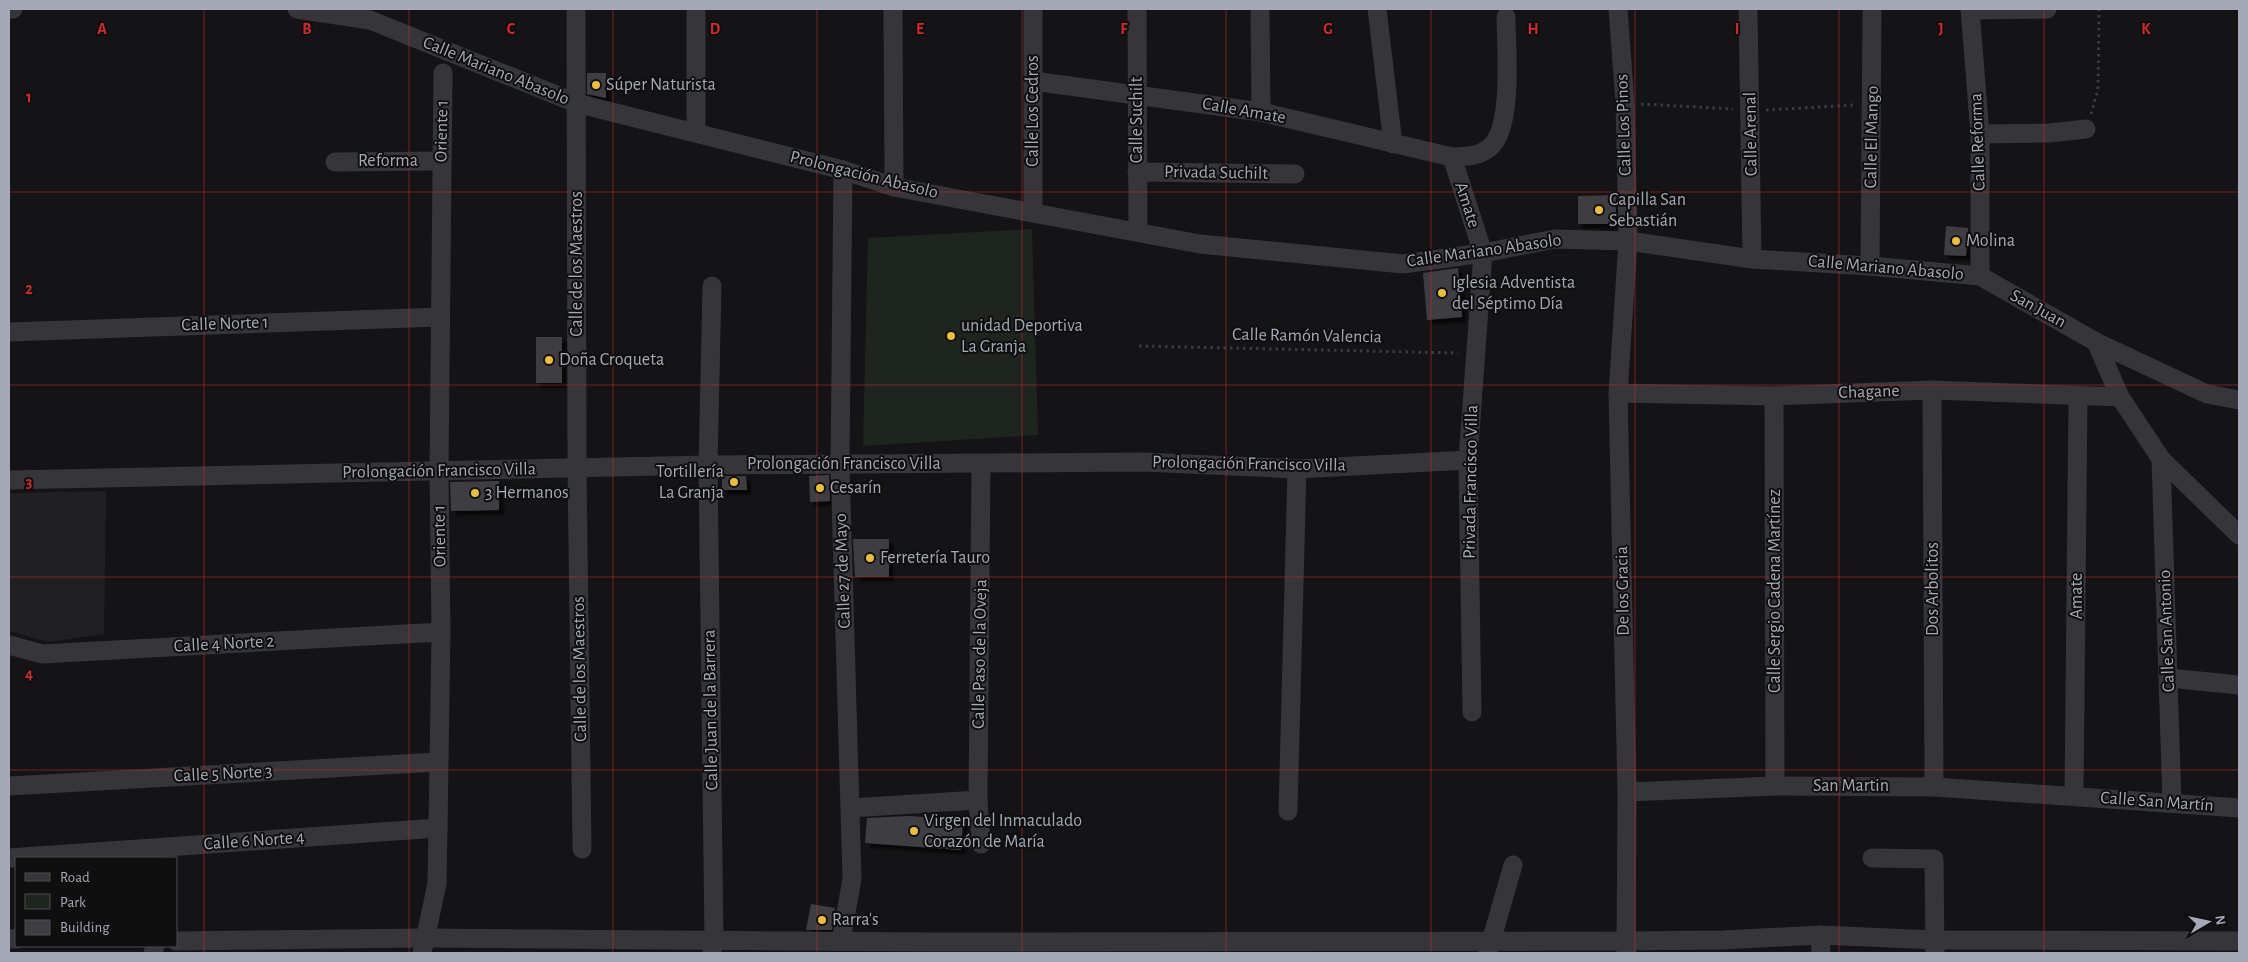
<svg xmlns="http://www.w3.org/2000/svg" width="2248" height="962" viewBox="0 0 2248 962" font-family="'Alegreya Sans',sans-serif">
  <defs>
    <filter id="shadow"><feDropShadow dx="4.5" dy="4.5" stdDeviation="1" flood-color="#0009"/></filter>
  </defs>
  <rect width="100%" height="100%" fill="#141315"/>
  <path fill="#202022" d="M 106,491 L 104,634 L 48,642 L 9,631 L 9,493 Z"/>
  <path fill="#1e251f" d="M 1032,229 L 1038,435 L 863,446 L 868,238 Z"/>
  <g fill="#3e3e42" filter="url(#shadow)">
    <path d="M 587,73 L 606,73 L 606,98 L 587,94 Z"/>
    <path d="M 1616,195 L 1616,224 L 1578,224 L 1578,196 Z"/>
    <path d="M 1946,226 L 1968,228 L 1966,256 L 1944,255 Z"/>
    <path d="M 1458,268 L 1462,317 L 1427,320 L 1423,273 Z"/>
    <rect x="536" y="337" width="26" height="46"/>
    <path d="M 829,475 L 830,501 L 810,502 L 809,476 Z"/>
    <path d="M 722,476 L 746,476 L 747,490 L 722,490 Z"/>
    <path d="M 499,481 L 499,510 L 451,511 L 450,482 Z"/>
    <path d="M 853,539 L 889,539 L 889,577 L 855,577 Z"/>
    <path d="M 909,816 L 963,820 L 961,850 L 865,843 L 867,818 Z"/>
    <path d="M 811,904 L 835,908 L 832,930 L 806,930 Z"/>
  </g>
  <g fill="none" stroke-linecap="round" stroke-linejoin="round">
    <g stroke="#3b3c41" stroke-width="3" stroke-dasharray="2.5 4" stroke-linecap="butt">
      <path d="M 1641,104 L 1733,109"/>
      <path d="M 1766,110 L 1855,105"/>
      <path d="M 2091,114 L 2098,89 L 2099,9"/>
      <path d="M 1139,346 L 1458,353"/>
    </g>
    <g stroke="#35353a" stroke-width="19">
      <path d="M 9,9 L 13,9"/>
      <path d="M 297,9 L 370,20 L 576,103 L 843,170 L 894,187 L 1200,244 L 1403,264 L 1483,253 L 1555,239 L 1628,241 L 1752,259 L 1870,266 L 1980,276 L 2096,342 L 2207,394 L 2239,400"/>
      <path d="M 576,9 L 577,468 L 582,849"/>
      <path d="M 893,9 L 894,187"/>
      <path d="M 1033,9 L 1033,213"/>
      <path d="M 1137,9 L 1138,231"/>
      <path d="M 1260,9 L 1261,112"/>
      <path d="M 1377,9 L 1393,144"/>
      <path d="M 1618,9 L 1625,103 L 1628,241 L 1618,393 L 1627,792 L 1626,952"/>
      <path d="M 1748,9 L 1752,259"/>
      <path d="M 1970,9 L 1980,134 L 1980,276"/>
      <path d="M 1970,10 L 2047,9"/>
      <path d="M 1033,81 L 1261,112 L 1452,157 C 1466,156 1478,157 1489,148 C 1514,129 1506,47 1506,17"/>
      <path d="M 696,133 L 696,9"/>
      <path d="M 1980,134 L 2049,133 L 2086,129"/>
      <path d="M 1452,157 L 1483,253 L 1468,460 L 1472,712"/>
      <path d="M 335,162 L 442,161"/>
      <path d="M 1137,172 L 1295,174"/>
      <path d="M 1870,266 L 1872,9"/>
      <path d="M 9,332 L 440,317"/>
      <path d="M 2096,342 L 2120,397 L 2161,459 L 2239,535"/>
      <path d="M 1932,390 L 1934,787"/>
      <path d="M 1618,393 L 1774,396 L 1932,390 L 2120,397"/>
      <path d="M 1774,396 L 1775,786"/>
      <path d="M 2161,459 L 2172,803"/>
      <path d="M 9,480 L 708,465 L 1143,462 L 1297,469 L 1468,460"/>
      <path d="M 9,645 L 42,654 L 441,632"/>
      <path d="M 2169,678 L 2239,685"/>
      <path d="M 9,786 L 438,762"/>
      <path d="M 1627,792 L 1775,786 L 1934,787 L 2239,808"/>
      <path d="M 2074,796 L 2078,397"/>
      <path d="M 850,808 L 978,800"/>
      <path d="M 1288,811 L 1297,469"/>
      <path d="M 981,844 L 978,800 L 981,463"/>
      <path d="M 9,858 L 438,828"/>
      <path d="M 1872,858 L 1934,859 L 1935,952"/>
      <path d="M 1820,935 L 1821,953"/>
      <path d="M 9,939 L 16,939"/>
      <path d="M 176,941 L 426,938 L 937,942 L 1625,941 L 1723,940 L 1820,935 L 1935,940 L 2239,941"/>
      <path d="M 841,941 L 852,879 L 840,464 L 843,170"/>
      <path d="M 712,952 L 714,941 L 708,465 L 712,286"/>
      <path d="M 1488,952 L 1513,865"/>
      <path d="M 153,953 L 155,946"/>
      <path d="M 422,953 L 437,884 L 438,828 L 441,632 L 439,471 L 443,73"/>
    </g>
  </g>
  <path fill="none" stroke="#d62828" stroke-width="1" stroke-opacity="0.55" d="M 204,9 L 204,953M 409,9 L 409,953M 613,9 L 613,953M 817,9 L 817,953M 1022,9 L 1022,953M 1226,9 L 1226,953M 1431,9 L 1431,953M 1635,9 L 1635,953M 1839,9 L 1839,953M 2044,9 L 2044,953M 9,192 L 2239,192M 9,385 L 2239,385M 9,577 L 2239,577M 9,770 L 2239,770"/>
  <g fill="#edc034" stroke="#0f0f10" stroke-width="2">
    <circle cx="596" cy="85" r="5"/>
    <circle cx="1599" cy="210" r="5"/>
    <circle cx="1956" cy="241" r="5"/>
    <circle cx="1442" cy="293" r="5"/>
    <circle cx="951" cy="336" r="5"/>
    <circle cx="549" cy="360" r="5"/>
    <circle cx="734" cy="482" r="5"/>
    <circle cx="820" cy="488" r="5"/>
    <circle cx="475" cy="493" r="5"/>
    <circle cx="870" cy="558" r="5"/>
    <circle cx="914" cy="831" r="5"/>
    <circle cx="822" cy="920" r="5"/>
  </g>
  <g text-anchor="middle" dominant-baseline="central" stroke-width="4" stroke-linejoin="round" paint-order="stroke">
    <g font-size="18" fill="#a5a9b5" stroke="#0f0f10">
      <text transform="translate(496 71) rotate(22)">Calle Mariano Abasolo</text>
      <text transform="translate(1033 111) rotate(-90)">Calle Los Cedros</text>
      <text transform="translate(1244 111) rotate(10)">Calle Amate</text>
      <text transform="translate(1137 120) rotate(-90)">Calle Suchilt</text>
      <text transform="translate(1624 125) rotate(-92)">Calle Los Pinos</text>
      <text transform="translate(442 131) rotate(-89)">Oriente 1</text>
      <text transform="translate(1751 134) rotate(-91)">Calle Arenal</text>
      <text transform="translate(1872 137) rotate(-89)">Calle El Mango</text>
      <text transform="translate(1978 142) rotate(-92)">Calle Reforma</text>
      <text x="388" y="161">Reforma</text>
      <text transform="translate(1216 173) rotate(1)">Privada Suchilt</text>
      <text transform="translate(864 175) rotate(14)">Prolongación Abasolo</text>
      <text transform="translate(1467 205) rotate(72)">Amate</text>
      <text transform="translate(1484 251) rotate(-8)">Calle Mariano Abasolo</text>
      <text transform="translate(577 264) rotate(-90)">Calle de los Maestros</text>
      <text transform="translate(1886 268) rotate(5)">Calle Mariano Abasolo</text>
      <text transform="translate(2038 309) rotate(29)">San Juan</text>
      <text transform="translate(225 324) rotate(-2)">Calle Norte 1</text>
      <text transform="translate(1307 336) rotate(1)">Calle Ramón Valencia</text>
      <text transform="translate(1869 392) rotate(-2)">Chagane</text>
      <text x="844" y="464">Prolongación Francisco Villa</text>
      <text transform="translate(1249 464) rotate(1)">Prolongación Francisco Villa</text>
      <text transform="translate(439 471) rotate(-1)">Prolongación Francisco Villa</text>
      <text transform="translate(1471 482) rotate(-89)">Privada Francisco Villa</text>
      <text transform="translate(440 536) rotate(-91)">Oriente 1</text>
      <text transform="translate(843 571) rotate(-92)">Calle 27 de Mayo</text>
      <text transform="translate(1933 589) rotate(-90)">Dos Arbolitos</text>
      <text transform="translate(1623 591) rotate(-91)">De los Gracia</text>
      <text transform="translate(1775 591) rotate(-90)">Calle Sergio Cadena Martínez</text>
      <text transform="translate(2077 596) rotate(-90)">Amate</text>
      <text transform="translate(2167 631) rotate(-92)">Calle San Antonio</text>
      <text transform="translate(224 644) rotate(-3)">Calle 4 Norte 2</text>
      <text transform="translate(980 654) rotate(-89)">Calle Paso de la Oveja</text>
      <text transform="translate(580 669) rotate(-91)">Calle de los Maestros</text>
      <text transform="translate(711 710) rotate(-91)">Calle Juan de la Barrera</text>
      <text transform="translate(223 774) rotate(-3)">Calle 5 Norte 3</text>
      <text x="1851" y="786">San Martin</text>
      <text transform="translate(2157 802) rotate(4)">Calle San Martín</text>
      <text transform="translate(254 841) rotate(-4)">Calle 6 Norte 4</text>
    </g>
    <g font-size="18" fill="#a5a9b5" stroke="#0f0f10" text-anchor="start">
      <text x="606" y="85">Súper Naturista</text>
      <text x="1609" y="200">Capilla San<tspan x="1609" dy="21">Sebastián</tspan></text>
      <text x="1966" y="241">Molina</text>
      <text x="1452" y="283">Iglesia Adventista<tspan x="1452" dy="21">del Séptimo Día</tspan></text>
      <text x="961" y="326">unidad Deportiva<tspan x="961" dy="21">La Granja</tspan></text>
      <text x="559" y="360">Doña Croqueta</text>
      <text x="724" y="472" text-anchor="end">Tortillería<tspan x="724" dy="21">La Granja</tspan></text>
      <text x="830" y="488">Cesarín</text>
      <text x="485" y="493">3 Hermanos</text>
      <text x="880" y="558">Ferretería Tauro</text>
      <text x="924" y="821">Virgen del Inmaculado<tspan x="924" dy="21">Corazón de María</tspan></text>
      <text x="832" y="920">Rarra's</text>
    </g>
  </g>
  <g font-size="16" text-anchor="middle" font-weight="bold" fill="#d62828" stroke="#0f0f10" stroke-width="4" stroke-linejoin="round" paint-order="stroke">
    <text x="102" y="34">A</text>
    <text x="307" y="34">B</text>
    <text x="511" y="34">C</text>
    <text x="715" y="34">D</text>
    <text x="920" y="34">E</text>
    <text x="1124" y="34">F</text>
    <text x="1328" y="34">G</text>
    <text x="1533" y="34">H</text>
    <text x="1737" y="34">I</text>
    <text x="1941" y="34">J</text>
    <text x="2146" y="34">K</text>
    <text x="29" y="102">1</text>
    <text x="29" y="294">2</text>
    <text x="29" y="487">3</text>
    <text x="29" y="679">4</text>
  </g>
  <rect width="2248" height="962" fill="none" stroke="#a5a9b5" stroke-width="20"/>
  <rect x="15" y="857" width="162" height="90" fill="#0f0f10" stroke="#4b4d52"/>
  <rect x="25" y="873" width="25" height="8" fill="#35353a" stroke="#4b4d52"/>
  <text x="60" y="882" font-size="15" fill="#a5a9b5">Road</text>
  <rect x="25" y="894" width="25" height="15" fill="#1e251f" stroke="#4b4d52"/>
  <text x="60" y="907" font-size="15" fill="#a5a9b5">Park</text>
  <rect x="25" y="920" width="25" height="15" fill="#3e3e42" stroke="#4b4d52"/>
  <text x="60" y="932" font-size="15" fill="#a5a9b5">Building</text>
  <g transform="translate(2208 922) rotate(81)" stroke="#0f0f10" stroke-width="4" paint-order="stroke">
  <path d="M0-4L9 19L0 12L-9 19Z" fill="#a5a9b5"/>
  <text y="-8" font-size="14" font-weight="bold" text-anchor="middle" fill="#a5a9b5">N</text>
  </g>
</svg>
